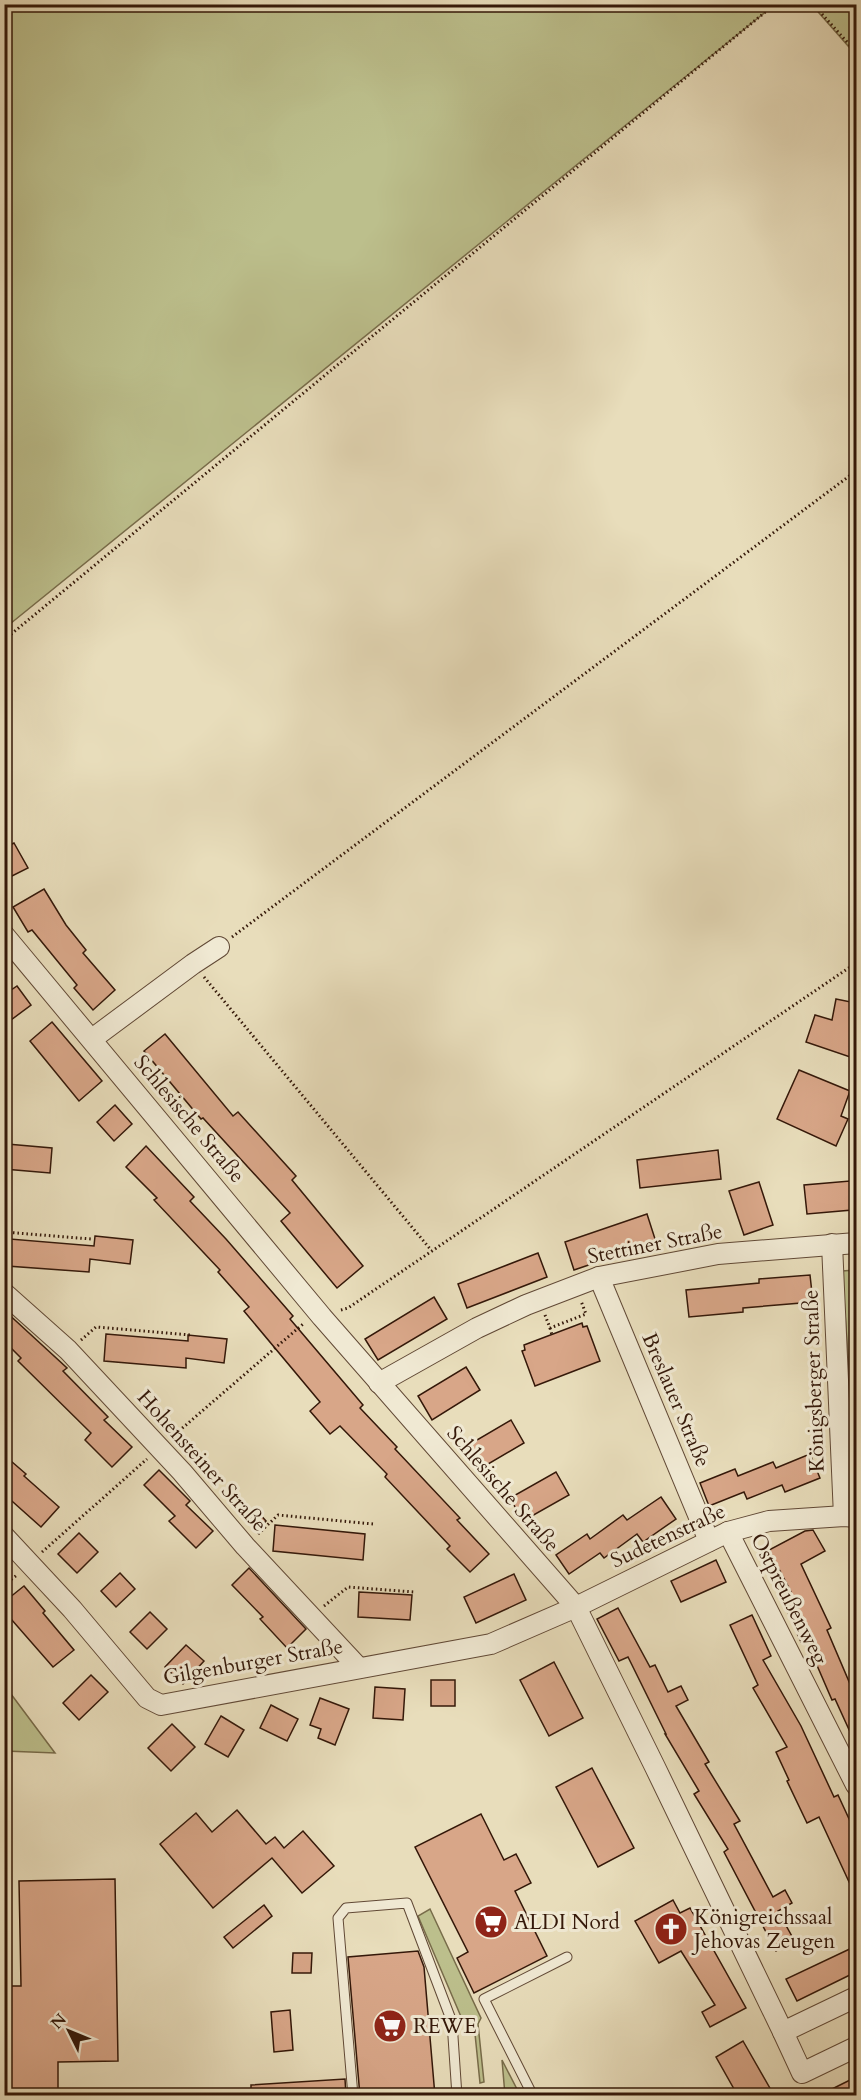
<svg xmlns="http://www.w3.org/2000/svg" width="861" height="2100" viewBox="0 0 861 2100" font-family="Cardo,serif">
  <rect width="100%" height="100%" fill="#e8ddbb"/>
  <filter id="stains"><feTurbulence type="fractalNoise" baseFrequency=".00333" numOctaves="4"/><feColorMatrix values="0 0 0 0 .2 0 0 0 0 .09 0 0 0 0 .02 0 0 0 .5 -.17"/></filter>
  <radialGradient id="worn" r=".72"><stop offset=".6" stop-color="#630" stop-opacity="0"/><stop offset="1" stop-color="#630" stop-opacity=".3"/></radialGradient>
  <g fill="#bcbf8c" stroke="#786c4a" stroke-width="1.5">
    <path d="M 5,4 L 774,4 L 774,5 L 5,628 Z"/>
    <path d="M 812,5 L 856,5 L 856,55 Z"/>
    <path d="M 856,1270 L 856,1454 L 855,1454 L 842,1271 Z"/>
    <path d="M 5,1686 L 55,1753 L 5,1751 Z"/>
    <path d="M 430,1909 L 481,2018 L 478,2024 L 484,2082 L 480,2083 L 474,2024 L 462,2019 L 418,1916 Z"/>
    <path d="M 502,2060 L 520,2095 L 505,2095 Z"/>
  </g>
  <g fill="#d8a688" stroke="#341809" stroke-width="1.5">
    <path d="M 14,843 L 28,868 L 4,880 L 4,848 Z"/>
    <path d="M 44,889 L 66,925 L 86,950 L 83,953 L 115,990 L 93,1010 L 74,988 L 77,985 L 32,930 L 28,932 L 13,907 Z"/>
    <path d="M 17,986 L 31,1005 L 11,1020 L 4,1011 L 4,995 Z"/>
    <path d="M 836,999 L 856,1003 L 856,1059 L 806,1042 L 815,1015 L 832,1020 Z"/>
    <path d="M 52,1022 L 102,1081 L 79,1101 L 30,1041 Z"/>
    <path d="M 165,1034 L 233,1116 L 238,1112 L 296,1176 L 292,1180 L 363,1266 L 337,1288 L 281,1221 L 290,1213 L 203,1118 L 201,1119 L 144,1051 Z"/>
    <path d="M 799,1070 L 850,1091 L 841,1116 L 848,1119 L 836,1146 L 777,1119 Z"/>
    <path d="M 115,1105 L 132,1124 L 114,1141 L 97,1122 Z"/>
    <path d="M 7,1144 L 52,1148 L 50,1173 L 4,1169 L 4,1151 L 7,1152 Z"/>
    <path d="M 146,1146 L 194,1197 L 190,1201 L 226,1239 L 293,1316 L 290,1319 L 363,1405 L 360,1408 L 397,1447 L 395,1449 L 460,1518 L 457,1520 L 489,1554 L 470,1572 L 447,1549 L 450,1546 L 385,1477 L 387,1474 L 340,1426 L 330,1434 L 310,1411 L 320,1402 L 244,1311 L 249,1307 L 218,1272 L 220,1270 L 154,1200 L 157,1198 L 126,1167 Z"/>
    <path d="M 718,1150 L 721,1179 L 640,1188 L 637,1160 Z"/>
    <path d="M 850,1181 L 852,1210 L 807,1214 L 804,1185 Z"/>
    <path d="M 759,1182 L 773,1225 L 744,1235 L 729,1191 Z"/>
    <path d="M 647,1214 L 656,1242 L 574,1270 L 565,1242 Z"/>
    <path d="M 95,1236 L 133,1240 L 130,1264 L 90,1259 L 89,1272 L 7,1266 L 10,1239 L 94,1246 Z"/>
    <path d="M 538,1253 L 547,1277 L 467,1308 L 458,1284 Z"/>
    <path d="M 810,1275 L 813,1302 L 743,1308 L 743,1312 L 689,1317 L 686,1290 L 759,1283 L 759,1279 Z"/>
    <path d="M 434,1297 L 447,1319 L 378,1360 L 365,1339 Z"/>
    <path d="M 4,1310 L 67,1368 L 63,1371 L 108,1417 L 104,1420 L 132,1447 L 112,1467 L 85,1440 L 91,1433 L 18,1361 L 21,1358 L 4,1341 Z"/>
    <path d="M 582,1323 L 583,1327 L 587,1326 L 600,1361 L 535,1386 L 522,1351 L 525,1350 L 524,1345 Z"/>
    <path d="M 106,1334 L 188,1341 L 188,1335 L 227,1339 L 224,1363 L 186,1358 L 186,1368 L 104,1361 Z"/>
    <path d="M 466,1367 L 480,1390 L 432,1420 L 418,1396 Z"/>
    <path d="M 511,1420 L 524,1443 L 478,1470 L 465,1447 Z"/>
    <path d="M 810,1454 L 820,1478 L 785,1492 L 782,1485 L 747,1499 L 744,1492 L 709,1506 L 700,1483 L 735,1469 L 738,1476 L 773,1462 L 776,1468 Z"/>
    <path d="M 4,1455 L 26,1474 L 24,1476 L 59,1507 L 41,1527 L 4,1494 Z"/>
    <path d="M 159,1470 L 190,1501 L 186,1505 L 213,1531 L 196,1548 L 169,1521 L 175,1516 L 144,1485 Z"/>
    <path d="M 556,1472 L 569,1495 L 523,1521 L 510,1498 Z"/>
    <path d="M 661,1497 L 676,1519 L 643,1542 L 637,1534 L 604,1558 L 600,1553 L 569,1574 L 556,1555 L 587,1534 L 590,1539 L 623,1515 L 627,1520 Z"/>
    <path d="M 257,1511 L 266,1521 L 257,1530 L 248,1520 Z"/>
    <path d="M 275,1525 L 365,1534 L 363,1560 L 273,1551 Z"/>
    <path d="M 813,1530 L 825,1551 L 801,1564 L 831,1628 L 827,1630 L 856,1698 L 856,1745 L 835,1699 L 832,1700 L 806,1640 L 801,1642 L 781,1597 L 791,1592 L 769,1550 L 805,1531 Z"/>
    <path d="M 79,1533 L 98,1552 L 77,1573 L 58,1554 Z"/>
    <path d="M 716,1560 L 726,1582 L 681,1602 L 671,1581 Z"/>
    <path d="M 249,1568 L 306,1629 L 287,1648 L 260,1619 L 263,1617 L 232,1585 Z"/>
    <path d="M 120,1573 L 135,1589 L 116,1607 L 101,1591 Z"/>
    <path d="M 514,1574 L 526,1600 L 476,1623 L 464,1597 Z"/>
    <path d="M 24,1586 L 45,1611 L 43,1613 L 74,1650 L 53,1667 L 4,1611 L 4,1602 Z"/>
    <path d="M 359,1592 L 412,1595 L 410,1620 L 358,1617 Z"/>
    <path d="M 618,1608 L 650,1667 L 655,1665 L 668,1692 L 681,1686 L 688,1700 L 676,1706 L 709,1762 L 705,1764 L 740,1821 L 734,1824 L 773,1897 L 785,1890 L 792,1903 L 778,1911 L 794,1940 L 776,1951 L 724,1852 L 728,1849 L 694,1794 L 699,1791 L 665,1734 L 666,1734 L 628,1657 L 619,1661 L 597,1619 Z"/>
    <path d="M 150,1612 L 167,1629 L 147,1649 L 130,1632 Z"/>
    <path d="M 752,1615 L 771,1656 L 763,1660 L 801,1726 L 834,1797 L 838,1795 L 856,1834 L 856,1897 L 819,1817 L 807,1823 L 787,1781 L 789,1780 L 776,1752 L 787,1747 L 753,1688 L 758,1685 L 730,1625 Z"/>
    <path d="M 186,1645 L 204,1661 L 183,1684 L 165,1667 Z"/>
    <path d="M 554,1662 L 583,1718 L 549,1736 L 520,1680 Z"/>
    <path d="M 91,1675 L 108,1692 L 79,1720 L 63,1703 Z"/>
    <rect x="431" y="1680" width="24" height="26"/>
    <path d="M 375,1687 L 405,1689 L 403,1720 L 373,1718 Z"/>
    <path d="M 320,1698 L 349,1709 L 335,1745 L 318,1738 L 321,1729 L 310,1725 Z"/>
    <path d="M 271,1705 L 298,1719 L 287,1741 L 260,1728 Z"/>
    <path d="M 221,1716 L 244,1730 L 228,1757 L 205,1744 Z"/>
    <path d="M 172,1724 L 195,1747 L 171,1771 L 148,1748 Z"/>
    <path d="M 592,1768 L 634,1848 L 598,1867 L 556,1787 Z"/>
    <path d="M 237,1810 L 266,1844 L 275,1837 L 284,1848 L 303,1831 L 334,1866 L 302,1893 L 272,1858 L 213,1908 L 160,1844 L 196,1813 L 212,1832 Z"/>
    <path d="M 481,1814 L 504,1860 L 516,1854 L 531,1883 L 515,1891 L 547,1956 L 474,1993 L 457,1958 L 468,1952 L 415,1847 Z"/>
    <path d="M 115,1879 L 118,2061 L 58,2062 L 58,2096 L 4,2096 L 4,1986 L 21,1986 L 19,1881 Z"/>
    <path d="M 673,1900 L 680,1913 L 690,1908 L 746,2008 L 710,2027 L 702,2012 L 715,2005 L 681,1951 L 659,1963 L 635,1921 Z"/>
    <path d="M 264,1905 L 272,1916 L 233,1948 L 224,1937 Z"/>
    <path d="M 856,1946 L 856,1972 L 797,2001 L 786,1979 Z"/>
    <path d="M 418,1951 L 424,1967 L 435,2096 L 360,2096 L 348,1957 Z"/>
    <path d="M 293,1953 L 312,1953 L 311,1973 L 292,1973 Z"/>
    <path d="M 290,2010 L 293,2050 L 274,2052 L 271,2012 Z"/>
    <path d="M 743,2041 L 771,2090 L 761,2096 L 738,2096 L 716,2057 Z"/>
    <path d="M 856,2077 L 856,2096 L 818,2096 Z"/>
    <path d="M 345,2079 L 346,2096 L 251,2096 L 251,2085 Z"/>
  </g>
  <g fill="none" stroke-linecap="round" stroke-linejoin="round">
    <g stroke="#614936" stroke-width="11">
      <g id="lane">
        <path d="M 353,2096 L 338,1918 L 346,1908 L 407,1903 L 452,2022 L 457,2096"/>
        <path d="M 533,2096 L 484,1999 L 567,1957"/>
      </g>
    </g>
    <g stroke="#614936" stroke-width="22">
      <g id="street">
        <path d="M 4,935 L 322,1317 L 576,1607 L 655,1767 L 783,2032"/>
        <path d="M 92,1039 L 193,964 L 219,947"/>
        <path d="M 832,1244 L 844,1516"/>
        <path d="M 599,1277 L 709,1541"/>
        <path d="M 4,1293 L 68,1350 L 182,1472 L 245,1546 L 358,1667"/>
        <path d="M 379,1383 L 477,1328 L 526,1305 L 599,1277 L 718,1254 L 856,1243"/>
        <path d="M 728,1532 L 856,1785"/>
        <path d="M 4,1536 L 72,1609 L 147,1698 L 161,1705 L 491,1644 L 576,1607 L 728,1532 L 769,1521 L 844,1516 L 856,1517"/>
        <path d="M 856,1997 L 783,2032 L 802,2073 L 856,2047"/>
      </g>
    </g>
    <g stroke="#341809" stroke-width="3" stroke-dasharray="1.5 3" stroke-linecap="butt">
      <path d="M 813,4 L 856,52"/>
      <path d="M 4,640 L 775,4"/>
      <path d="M 232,937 L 856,471"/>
      <path d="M 204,977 L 431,1250"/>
      <path d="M 4,1145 L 5,1145"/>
      <path d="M 4,1232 L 91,1239"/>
      <path d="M 341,1310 L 348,1308 L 856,963"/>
      <path d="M 545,1315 L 550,1328 L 586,1314 L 581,1301"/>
      <path d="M 550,1328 L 552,1335"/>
      <path d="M 81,1340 L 96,1327 L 191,1335"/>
      <path d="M 172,1437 L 303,1324"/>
      <path d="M 258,1534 L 278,1515 L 373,1524"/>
      <path d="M 42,1552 L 147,1459"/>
      <path d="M 4,1585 L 17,1575"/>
      <path d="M 324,1606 L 348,1587 L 414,1592"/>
    </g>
    <use href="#lane" stroke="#f0e9d3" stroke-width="9"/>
    <use href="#street" stroke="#f0e9d3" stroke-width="20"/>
  </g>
  <defs>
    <g id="supermarket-disc" transform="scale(1.725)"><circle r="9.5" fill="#8f2418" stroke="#f0e9d3"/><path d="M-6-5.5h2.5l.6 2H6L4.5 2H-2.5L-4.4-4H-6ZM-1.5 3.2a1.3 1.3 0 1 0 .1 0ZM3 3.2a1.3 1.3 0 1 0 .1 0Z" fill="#fff"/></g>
    <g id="church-disc" transform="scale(1.725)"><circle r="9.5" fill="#8f2418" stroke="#f0e9d3"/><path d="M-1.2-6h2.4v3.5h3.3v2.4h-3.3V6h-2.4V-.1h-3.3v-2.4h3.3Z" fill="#fff"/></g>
  </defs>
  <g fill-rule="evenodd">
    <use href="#supermarket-disc" x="491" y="1922"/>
    <use href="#church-disc" x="671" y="1929"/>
    <use href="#supermarket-disc" x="390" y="2026"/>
  </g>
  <g text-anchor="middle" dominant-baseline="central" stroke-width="6" stroke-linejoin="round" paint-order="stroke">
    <g font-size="21" fill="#341809" stroke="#f0e9d3">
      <text transform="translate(189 1119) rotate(50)">Schlesische Straße</text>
      <text transform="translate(655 1244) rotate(-11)">Stettiner Straße</text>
      <text transform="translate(814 1381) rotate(-92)">Königsberger Straße</text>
      <text transform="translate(676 1400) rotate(67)">Breslauer Straße</text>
      <text transform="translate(202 1461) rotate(48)">Hohensteiner Straße</text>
      <text transform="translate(503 1489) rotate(49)">Schlesische Straße</text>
      <text transform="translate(668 1536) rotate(-25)">Sudetenstraße</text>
      <text transform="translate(789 1599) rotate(63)">Ostpreußenweg</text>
      <text transform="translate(253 1662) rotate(-10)">Gilgenburger Straße</text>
    </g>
    <g font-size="21" fill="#341809" stroke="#f0e9d3" text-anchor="start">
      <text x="694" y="1917">Königreichssaal<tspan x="694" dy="24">Jehovas Zeugen</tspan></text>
      <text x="514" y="1922">ALDI Nord</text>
      <text x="413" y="2026">REWE</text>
    </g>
  </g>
  <rect width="861" height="2100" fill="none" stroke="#e8ddbb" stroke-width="24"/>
  <rect x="6" y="6" width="849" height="2088" fill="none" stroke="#341809" stroke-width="3"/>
  <rect x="12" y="12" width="837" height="2076" fill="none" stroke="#341809" stroke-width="1.5"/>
  <g transform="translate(69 2031) rotate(313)" stroke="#f0e9d3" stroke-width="4.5" paint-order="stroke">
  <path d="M0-4.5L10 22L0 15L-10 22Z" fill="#341809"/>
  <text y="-9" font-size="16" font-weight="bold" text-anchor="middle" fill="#341809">N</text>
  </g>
  <rect width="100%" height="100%" filter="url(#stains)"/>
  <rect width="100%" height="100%" fill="url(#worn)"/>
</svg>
